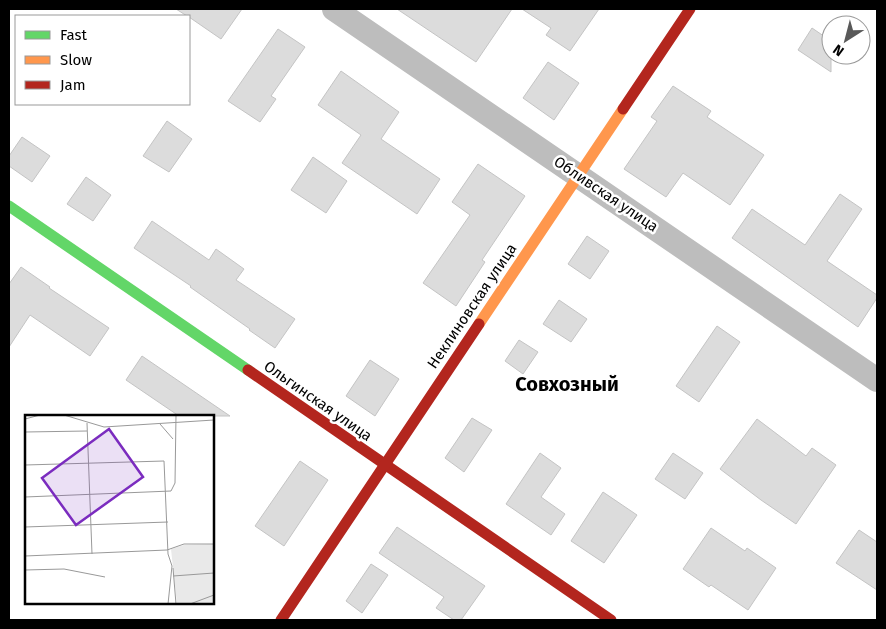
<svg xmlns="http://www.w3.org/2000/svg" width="886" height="629" viewBox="0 0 886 629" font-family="'Fira Sans',sans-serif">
  <rect width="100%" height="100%" fill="#fff"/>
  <g fill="#dcdcdc" stroke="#c4c4c4">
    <path d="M 176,9 L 242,9 L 221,39 L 189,17 L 189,16 L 187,16 Z"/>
    <path d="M 397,9 L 512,9 L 476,62 Z"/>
    <path d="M 522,9 L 599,9 L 570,51 L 546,35 L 551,28 Z"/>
    <path d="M 812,28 L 831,41 L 831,72 L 798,50 Z"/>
    <path d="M 278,29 L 305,47 L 271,96 L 276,99 L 260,122 L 228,101 Z"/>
    <path d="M 548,62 L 579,83 L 554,120 L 523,98 Z"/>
    <path d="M 341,71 L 399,112 L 381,139 L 440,179 L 417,214 L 342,163 L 361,135 L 318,105 Z"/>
    <path d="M 673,86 L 711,111 L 707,117 L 764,155 L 730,205 L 683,173 L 666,197 L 624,169 L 657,121 L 651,117 Z"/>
    <path d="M 167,121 L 192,139 L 169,172 L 143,156 Z"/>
    <path d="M 22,137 L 50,156 L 32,182 L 9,166 L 9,156 Z"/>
    <path d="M 313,157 L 347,181 L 326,213 L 291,190 Z"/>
    <path d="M 478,164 L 525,196 L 482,260 L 485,262 L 456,306 L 423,283 L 470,215 L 452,202 Z"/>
    <path d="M 86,177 L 111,195 L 93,221 L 67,204 Z"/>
    <path d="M 840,194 L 862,209 L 827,261 L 877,295 L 877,298 L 858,327 L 732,238 L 752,209 L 805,245 Z"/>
    <path d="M 152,221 L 209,260 L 216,249 L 244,269 L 236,280 L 295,319 L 275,348 L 249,330 L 250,329 L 190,287 L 191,286 L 134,248 Z"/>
    <path d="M 587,236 L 609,251 L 590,279 L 568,264 Z"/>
    <path d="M 21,267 L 50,287 L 49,288 L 109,328 L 90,356 L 30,315 L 9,347 L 9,284 Z"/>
    <path d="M 559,300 L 587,319 L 571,342 L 543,324 Z"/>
    <path d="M 717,326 L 740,342 L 699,402 L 676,386 Z"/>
    <path d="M 519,340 L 538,352 L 523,374 L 505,361 Z"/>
    <path d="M 142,356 L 230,416 L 179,416 L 126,380 Z"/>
    <path d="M 370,360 L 399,379 L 375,416 L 346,396 Z"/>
    <path d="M 472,418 L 492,430 L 464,472 L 445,458 Z"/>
    <path d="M 757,419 L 806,456 L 812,448 L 836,465 L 796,524 L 761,500 L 720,469 Z"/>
    <path d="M 540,453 L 561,468 L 541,497 L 565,514 L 551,535 L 506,504 Z"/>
    <path d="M 673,453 L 703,473 L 685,499 L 655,479 Z"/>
    <path d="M 300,461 L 328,480 L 284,546 L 255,526 Z"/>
    <path d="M 603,492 L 637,515 L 604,563 L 571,541 Z"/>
    <path d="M 397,527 L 485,586 L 461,620 L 454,620 L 436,608 L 444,597 L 379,553 Z"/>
    <path d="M 711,528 L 745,551 L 747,548 L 776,568 L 748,610 L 711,585 L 709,587 L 683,569 Z"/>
    <path d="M 859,530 L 877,542 L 877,590 L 836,563 Z"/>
    <path d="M 371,564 L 388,575 L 362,613 L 346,601 Z"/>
  </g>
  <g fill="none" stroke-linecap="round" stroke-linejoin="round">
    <path stroke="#bdbdbd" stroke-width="24" d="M 334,9 L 877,380"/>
    <path stroke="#63d668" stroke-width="11" d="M 9,206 L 248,370"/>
    <path stroke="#ff974d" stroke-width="11" d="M 479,324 L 623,109"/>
    <g stroke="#b3261e" stroke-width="11">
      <path d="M 623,109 L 690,9"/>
      <path d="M 248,370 L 611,620"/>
      <path d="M 281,620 L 479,324"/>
    </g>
  </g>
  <g text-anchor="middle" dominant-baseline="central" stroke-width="5" stroke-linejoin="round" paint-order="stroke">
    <g font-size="15" fill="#000" stroke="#fff">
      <text transform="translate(606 194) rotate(34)">Обливская улица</text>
      <text transform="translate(472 306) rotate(-56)">Неклиновская улица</text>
      <text transform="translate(318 401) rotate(35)">Ольгинская улица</text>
    </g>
    <g font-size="20" font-weight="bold" fill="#000" stroke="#fff">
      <text x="567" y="384">Совхозный</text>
    </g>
  </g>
  <g transform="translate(25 415)">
    <rect width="189" height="189" fill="#fff"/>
    <path d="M 189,129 L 189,189 L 152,189 L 146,134 L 159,130 Z" fill="#e9e9e9"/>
    <path fill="none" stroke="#999" stroke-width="1" d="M 39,0 L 79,12 L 189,5M 0,4 L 15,0M 62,8 L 67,139M 135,9 L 148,24M 0,17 L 62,16M 0,50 L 139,46 L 143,139 L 147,151 L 143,189M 0,82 L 146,76 L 150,68 L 151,0M 0,112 L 143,107M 0,141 L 142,135 L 159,129 L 189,129M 148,153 L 151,189M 0,155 L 39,154 L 80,162M 148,161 L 189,158M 165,189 L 189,180"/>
    <path fill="#7b2cbf" fill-opacity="0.15" stroke="#7b2cbf" stroke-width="2.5" d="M 84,14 L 118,62 L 51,110 L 17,63 Z"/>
    <rect width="189" height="189" fill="none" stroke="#000" stroke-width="2.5"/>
  </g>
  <rect width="886" height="629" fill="none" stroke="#000000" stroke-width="20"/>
  <rect x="15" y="15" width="175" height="90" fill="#ffffff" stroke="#999999"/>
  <rect x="25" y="31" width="25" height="8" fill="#63d668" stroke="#999999"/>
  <text x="60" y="40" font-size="15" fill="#000000">Fast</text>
  <rect x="25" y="56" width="25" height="8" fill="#ff974d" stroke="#999999"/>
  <text x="60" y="65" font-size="15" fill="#000000">Slow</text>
  <rect x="25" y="81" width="25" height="8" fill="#b3261e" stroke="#999999"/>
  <text x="60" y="90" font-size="15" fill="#000000">Jam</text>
  <g transform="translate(846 40) rotate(216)"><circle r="24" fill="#ffffff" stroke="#999999"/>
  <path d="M0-4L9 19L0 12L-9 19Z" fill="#595959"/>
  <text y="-8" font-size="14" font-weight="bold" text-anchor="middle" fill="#000000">N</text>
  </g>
</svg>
